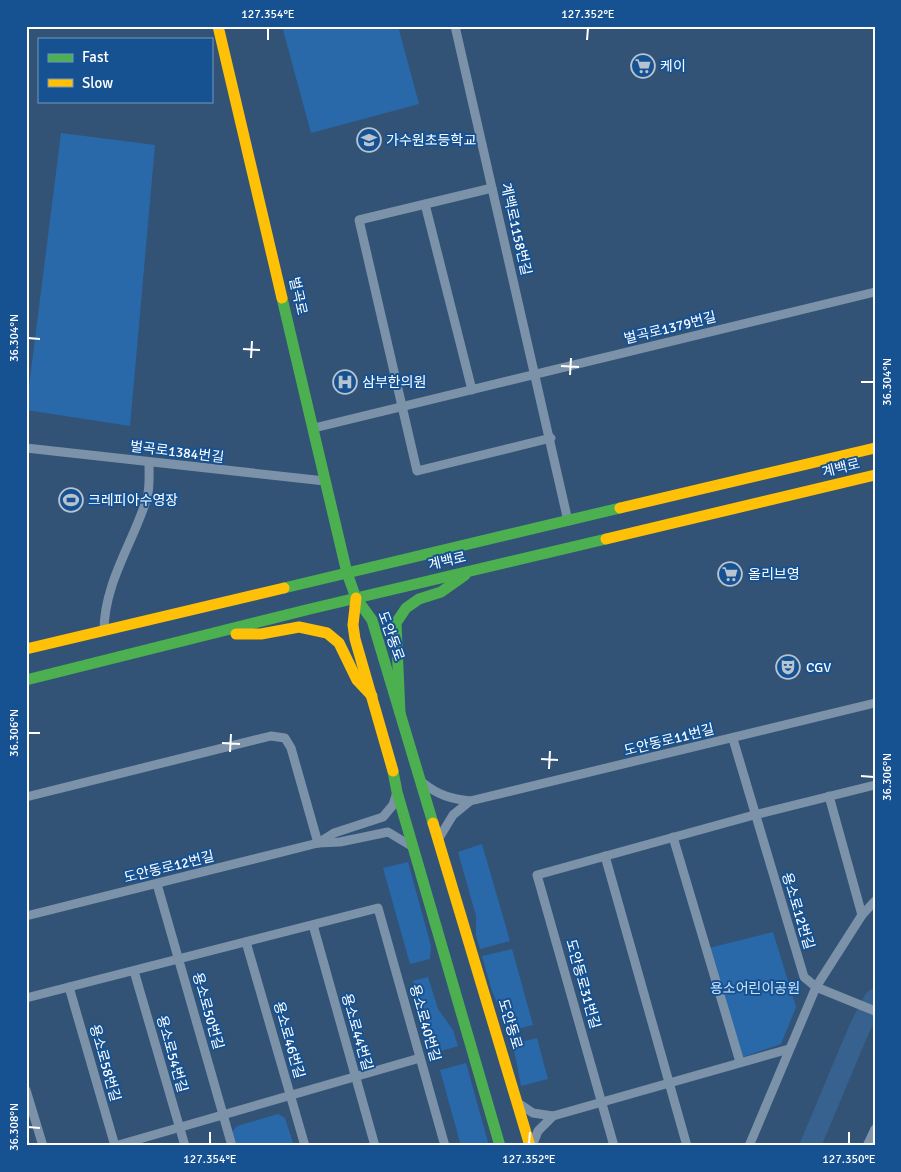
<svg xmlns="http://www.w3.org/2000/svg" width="901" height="1172" viewBox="0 0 901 1172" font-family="Signika,'Noto Sans KR',sans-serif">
  <rect width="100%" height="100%" fill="#325376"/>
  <g fill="#2969a9">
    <path d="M 282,26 L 398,26 L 419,104 L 311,133 Z"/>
    <path d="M 61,133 L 155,145 L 130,426 L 26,410 Z"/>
    <path d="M 482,844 L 510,941 L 480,949 L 476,935 L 476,916 L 458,852 Z"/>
    <path d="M 408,862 L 431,946 L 430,959 L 410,964 L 383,868 Z"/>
    <path d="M 773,932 L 796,1007 L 781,1044 L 743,1057 L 709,948 Z"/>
    <path d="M 512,949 L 533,1025 L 509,1031 L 492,991 L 482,956 Z"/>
    <path d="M 428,977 L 438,1009 L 453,1030 L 458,1046 L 434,1053 L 413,981 Z"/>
    <path d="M 537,1038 L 548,1079 L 521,1086 L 513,1044 Z"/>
    <path d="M 466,1063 L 489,1146 L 461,1146 L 440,1070 Z"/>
    <path d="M 278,1114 L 285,1118 L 294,1146 L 236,1146 L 232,1132 L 237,1126 Z"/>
  </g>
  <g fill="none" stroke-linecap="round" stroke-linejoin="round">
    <path stroke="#37628f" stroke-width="21" d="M 810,1146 L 860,1027 L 875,999"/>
    <g stroke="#7b92a9" stroke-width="9">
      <path d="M 455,26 L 568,521"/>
      <path d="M 492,188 L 359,220 L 417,471 L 551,438"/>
      <path d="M 425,204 L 472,390"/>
      <path d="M 314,428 L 875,292"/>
      <path d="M 26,448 L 325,481"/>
      <path d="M 104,631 C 104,583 133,543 147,498 C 150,488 149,474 149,463"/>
      <path d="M 733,739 L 804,977 L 816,987 L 875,1011"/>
      <path d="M 423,783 C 438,795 451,799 470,801 L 875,703"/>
      <path d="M 829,796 L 862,915"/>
      <path d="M 26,797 L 271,736 L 285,738 L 291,748 L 318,843"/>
      <path d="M 673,837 L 740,1062"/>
      <path d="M 439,838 L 453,815 L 470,801"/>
      <path d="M 318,843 L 334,833 L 383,817 L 393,805 L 397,792"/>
      <path d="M 605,856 L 687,1146"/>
      <path d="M 157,884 L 232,1146"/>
      <path d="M 26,916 L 318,843 L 340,842 L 388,832 L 413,847"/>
      <path d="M 313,925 L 375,1146"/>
      <path d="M 246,942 L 305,1146"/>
      <path d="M 134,971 L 185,1146"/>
      <path d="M 69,987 L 115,1146"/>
      <path d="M 26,998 L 378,908 L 445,1146"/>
      <path d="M 26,1090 L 43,1146"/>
      <path d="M 518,1103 L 533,1113 L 553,1116 L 789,1049"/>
      <path d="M 115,1146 L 420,1058"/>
      <path d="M 532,1146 L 538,1131 L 553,1116"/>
      <path d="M 614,1146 L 537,875 L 754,815 L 875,785"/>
      <path d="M 749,1146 L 816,987 L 862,915 L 875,901"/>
      <path d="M 867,1146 L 875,1129"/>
    </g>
    <g stroke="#4caf50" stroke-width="11">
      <path d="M 282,298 L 347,573 L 356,598 L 372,620 L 433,823"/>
      <path d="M 284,588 L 620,508"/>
      <path d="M 26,680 L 310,609 L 606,539"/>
      <path d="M 400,713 L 396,623 L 406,608 L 419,599 L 441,592 L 465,575"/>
      <path d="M 393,771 L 397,792 L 500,1146"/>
    </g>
    <g stroke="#ffc107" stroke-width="11">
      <path d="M 218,26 L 282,298"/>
      <path d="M 620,508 L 875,448"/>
      <path d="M 606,539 L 875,475"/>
      <path d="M 356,598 L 353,625 L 355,639 L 393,771"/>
      <path d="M 236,634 L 261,634 L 299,627 L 327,633 L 339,643 L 357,680 L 372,696"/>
      <path d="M 26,649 L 284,588"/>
      <path d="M 433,823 L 530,1146"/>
    </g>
  </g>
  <path fill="none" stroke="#fff" stroke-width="2" d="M 268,40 L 268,28M 587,40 L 588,28M 28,338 L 40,339M 243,349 L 260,350M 251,358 L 252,341M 561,366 L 579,367M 570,375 L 571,358M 861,382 L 874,382M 28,733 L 40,733M 222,743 L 240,744M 230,752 L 231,734M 541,759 L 558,760M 549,769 L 550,751M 861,776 L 874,777M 28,1127 L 40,1128M 210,1144 L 210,1132M 529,1144 L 530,1132M 849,1144 L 849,1132"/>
  <defs>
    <g id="supermarket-ring" transform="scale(1.25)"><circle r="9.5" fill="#165292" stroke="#b7c3cf" stroke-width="1.5"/><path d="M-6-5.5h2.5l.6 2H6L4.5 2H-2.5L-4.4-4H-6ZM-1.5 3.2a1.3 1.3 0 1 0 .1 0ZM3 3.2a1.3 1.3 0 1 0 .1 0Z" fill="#b7c3cf"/></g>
    <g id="school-ring" transform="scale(1.25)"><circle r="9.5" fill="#165292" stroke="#b7c3cf" stroke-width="1.5"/><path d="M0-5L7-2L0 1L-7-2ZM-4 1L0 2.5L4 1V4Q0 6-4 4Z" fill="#b7c3cf"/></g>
    <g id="hospital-ring" transform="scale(1.25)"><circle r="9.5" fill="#165292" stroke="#b7c3cf" stroke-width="1.5"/><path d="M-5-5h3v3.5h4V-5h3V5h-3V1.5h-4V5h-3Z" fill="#b7c3cf"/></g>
    <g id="stadium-ring" transform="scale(1.25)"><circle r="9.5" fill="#165292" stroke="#b7c3cf" stroke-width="1.5"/><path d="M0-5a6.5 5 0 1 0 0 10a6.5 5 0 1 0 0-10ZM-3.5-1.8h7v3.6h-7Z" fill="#b7c3cf"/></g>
    <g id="theatre-ring" transform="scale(1.25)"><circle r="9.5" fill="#165292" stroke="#b7c3cf" stroke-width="1.5"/><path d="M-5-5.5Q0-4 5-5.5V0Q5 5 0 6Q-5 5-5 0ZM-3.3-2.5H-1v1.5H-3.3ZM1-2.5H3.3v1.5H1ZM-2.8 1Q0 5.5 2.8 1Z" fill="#b7c3cf"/></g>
  </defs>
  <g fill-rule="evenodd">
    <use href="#supermarket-ring" x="643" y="66"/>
    <use href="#school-ring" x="369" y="140"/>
    <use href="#hospital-ring" x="345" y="382"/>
    <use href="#stadium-ring" x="71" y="500"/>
    <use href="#supermarket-ring" x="730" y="574"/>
    <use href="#theatre-ring" x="788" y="667"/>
  </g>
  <g text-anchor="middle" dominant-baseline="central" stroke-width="4" stroke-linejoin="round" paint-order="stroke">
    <g font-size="14" fill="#fff" stroke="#165292" text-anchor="start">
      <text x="660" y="66">케이</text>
      <text x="386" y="140">가수원초등학교</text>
      <text x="362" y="382">삼부한의원</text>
      <text x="88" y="500">크레피아수영장</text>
      <text x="748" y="574">올리브영</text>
      <text x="806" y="667">CGV</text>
    </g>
    <g font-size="14" fill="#fff" stroke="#165292">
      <text transform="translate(516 229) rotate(77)">계백로1158번길</text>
      <text transform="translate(298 296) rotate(77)">벌곡로</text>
      <text transform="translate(670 328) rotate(-14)">벌곡로1379번길</text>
      <text transform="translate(177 452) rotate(7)">벌곡로1384번길</text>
      <text transform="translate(841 468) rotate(-14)">계백로</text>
      <text transform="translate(447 561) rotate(-13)">계백로</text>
      <text transform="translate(391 636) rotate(70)">도안동로</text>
      <text transform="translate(669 740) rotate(-14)">도안동로11번길</text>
      <text transform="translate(169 867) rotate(-14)">도안동로12번길</text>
      <text transform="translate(798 911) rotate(73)">용소로12번길</text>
      <text transform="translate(583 984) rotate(74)">도안동로31번길</text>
      <text transform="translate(208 1011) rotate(74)">용소로50번길</text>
      <text transform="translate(425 1023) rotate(74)">용소로40번길</text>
      <text transform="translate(510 1024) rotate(73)">도안동로</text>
      <text transform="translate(357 1032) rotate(74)">용소로44번길</text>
      <text transform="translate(289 1040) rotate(74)">용소로46번길</text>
      <text transform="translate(172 1054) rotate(74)">용소로54번길</text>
      <text transform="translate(105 1063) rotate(74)">용소로58번길</text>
    </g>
    <g font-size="14" fill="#cce3fc" stroke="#165292">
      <text x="755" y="988">용소어린이공원</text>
    </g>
  </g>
  <rect width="901" height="1172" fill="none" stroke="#165292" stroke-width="55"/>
  <rect x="38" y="38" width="175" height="65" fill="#165292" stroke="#7397be"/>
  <rect x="48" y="54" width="25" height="8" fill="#4caf50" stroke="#7397be"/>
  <text x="82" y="62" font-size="15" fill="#ffffff">Fast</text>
  <rect x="48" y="79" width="25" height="8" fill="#ffc107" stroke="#7397be"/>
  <text x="82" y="88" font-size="15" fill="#ffffff">Slow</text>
  <rect x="28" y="28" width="846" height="1116" fill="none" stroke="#fff" stroke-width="2"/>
  <g font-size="12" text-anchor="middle" fill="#fff">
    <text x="268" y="18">127.354°E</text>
    <text x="588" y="18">127.352°E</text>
    <text transform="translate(14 338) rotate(-90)" y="4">36.304°N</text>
    <text transform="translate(887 382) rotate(-90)" y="4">36.304°N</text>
    <text transform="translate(14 733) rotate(-90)" y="4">36.306°N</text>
    <text transform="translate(887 777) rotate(-90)" y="4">36.306°N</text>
    <text transform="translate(14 1127) rotate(-90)" y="4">36.308°N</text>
    <text x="210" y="1163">127.354°E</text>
    <text x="529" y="1163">127.352°E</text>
    <text x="849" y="1163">127.350°E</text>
  </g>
</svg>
